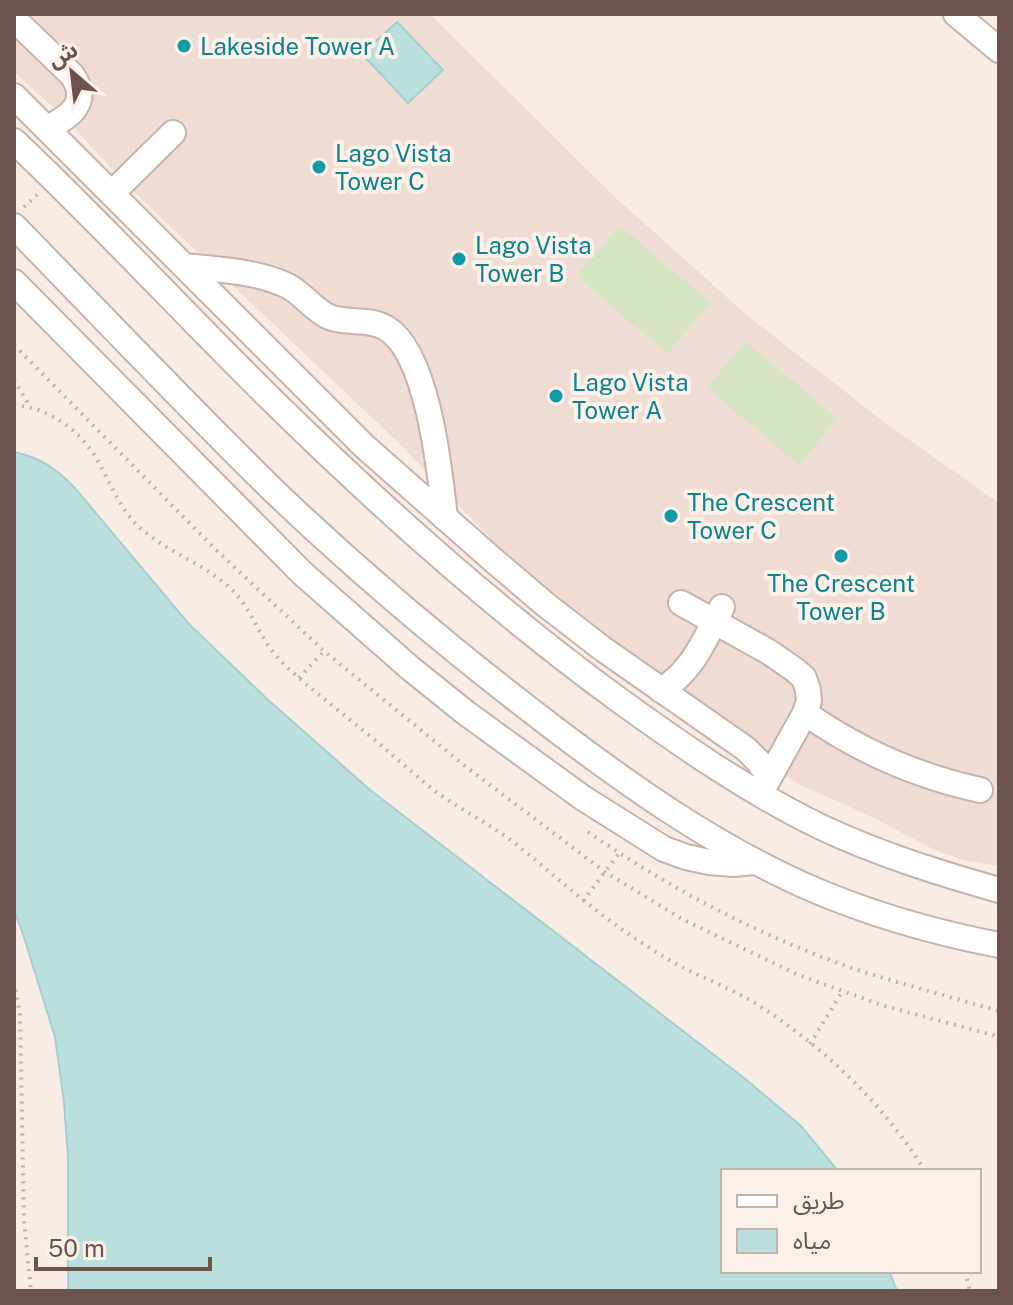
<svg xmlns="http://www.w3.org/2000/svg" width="1013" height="1305" viewBox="0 0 1013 1305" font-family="'Public Sans','Noto Sans Arabic',sans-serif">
  <rect width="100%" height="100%" fill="#f8ece4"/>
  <path fill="#efddd3" d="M 14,14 L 430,14 L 618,200 L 749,317 L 888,425 L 999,503 L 999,866 L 962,860 L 931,848 L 870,816 L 798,784 L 626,659 L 513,562 L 401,445 L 132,190 L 63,116 L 14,72 Z"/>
  <g fill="#d7e4c4">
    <path d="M 619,225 L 711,303 L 667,354 L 576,276 Z"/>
    <path d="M 745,341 L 838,418 L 799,465 L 707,388 Z"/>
  </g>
  <g fill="#bbdfdd" stroke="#a3cfce" stroke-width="2">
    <path d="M 397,22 L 443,70 L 408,103 L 362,54 Z"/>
    <path d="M 14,452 C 40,457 56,469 74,487 L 188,623 L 266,698 L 369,789 L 744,1078 L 801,1126 L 838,1171 L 723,1171 L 723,1271 L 889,1271 L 897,1291 L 68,1291 L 68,1157 L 64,1102 L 55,1037 L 23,934 L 14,910 Z"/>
  </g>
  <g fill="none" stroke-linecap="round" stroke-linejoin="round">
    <g stroke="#c7b3ac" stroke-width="28">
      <g id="minor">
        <path d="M 956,14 L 999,50"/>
        <path d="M 14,19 L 72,75 C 91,102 70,117 47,128"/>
        <path d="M 14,96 L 364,446 L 492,559 L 546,605 L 603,649 L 746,749 L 759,762 L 769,778"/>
        <path d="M 14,141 C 104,226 188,318 276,404 C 384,510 497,611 619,700 C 684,747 749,792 821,827 C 878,854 939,873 999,890"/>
        <path d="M 112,193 L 173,133"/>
        <path d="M 14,226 C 101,315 187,406 276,493 C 363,576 455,653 551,726 C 630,786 712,844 803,885 C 866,913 932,932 999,945"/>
        <path d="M 185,266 C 219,270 257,271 288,286 C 303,294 312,308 327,316 C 346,325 368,317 386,328 C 428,352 440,472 445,518"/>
        <path d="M 14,282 L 302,573 L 410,668 L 466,713 L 583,798 L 664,849 L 686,857 L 709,862 L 733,864 L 754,862"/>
        <path d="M 681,603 L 769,652 L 795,670 L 804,678 L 808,690 L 809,701 L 805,713 L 764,787"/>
        <path d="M 661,690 C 693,671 705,639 722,607"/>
        <path d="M 805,713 C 859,751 916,776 980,790"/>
      </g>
    </g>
    <g stroke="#ceaca3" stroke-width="4" stroke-dasharray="2 6" stroke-linecap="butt">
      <path d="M 24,207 L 38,194"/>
      <path d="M 14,345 L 215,549 L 324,651 L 465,766 L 605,872 L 682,919 L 796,974 L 881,1005 L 993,1035 L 999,1042"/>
      <path d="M 14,380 L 29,405"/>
      <path d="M 14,405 C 51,408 83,432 100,465 C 111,485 119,505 134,522 C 161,550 200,561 229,587 C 247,603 254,623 266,642 C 275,656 287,668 299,678 C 322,698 346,716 370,736 C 392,754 412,773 435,791 C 461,810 490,824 516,844 C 554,875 590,908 630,935 C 647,946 664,958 682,967 C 705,979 730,988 753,1002 C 821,1044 883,1103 925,1171"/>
      <path d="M 299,678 L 324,651"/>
      <path d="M 588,832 C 672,890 767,940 864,972 C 909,986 954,998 999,1011"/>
      <path d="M 583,901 L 620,852"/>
      <path d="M 14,982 L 20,1014 L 24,1221 L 31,1291"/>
      <path d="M 810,1044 L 842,992"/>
      <path d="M 965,1271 L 970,1291"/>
    </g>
    <use href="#minor" stroke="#fff" stroke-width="24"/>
  </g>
  <g fill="#0f9aa8" stroke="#fcf1e9" stroke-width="3">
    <circle cx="184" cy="46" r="8"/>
    <circle cx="319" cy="167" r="8"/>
    <circle cx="459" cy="259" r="8"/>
    <circle cx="556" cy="396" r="8"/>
    <circle cx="671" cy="516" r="8"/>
    <circle cx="841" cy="556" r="8"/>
  </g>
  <g text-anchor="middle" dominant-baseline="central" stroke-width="8" stroke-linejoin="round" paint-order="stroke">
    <g font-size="24" fill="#0d838f" stroke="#fcf1e9" text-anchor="start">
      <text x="200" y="46">Lakeside Tower A</text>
      <text x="335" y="153">Lago Vista<tspan x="335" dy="28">Tower C</tspan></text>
      <text x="475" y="245">Lago Vista<tspan x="475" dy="28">Tower B</tspan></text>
      <text x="572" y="382">Lago Vista<tspan x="572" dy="28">Tower A</tspan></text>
      <text x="687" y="502">The Crescent<tspan x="687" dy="28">Tower C</tspan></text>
      <text x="841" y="583" text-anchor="middle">The Crescent<tspan x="841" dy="28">Tower B</tspan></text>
    </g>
  </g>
  <rect width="1013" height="1305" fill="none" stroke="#6d534d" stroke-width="32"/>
  <rect x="721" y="1169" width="260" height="104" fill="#fcf1e9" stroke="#c3b2ab" stroke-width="2"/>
  <rect x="737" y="1195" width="40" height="12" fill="#ffffff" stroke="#c3b2ab" stroke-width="2"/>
  <text x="793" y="1209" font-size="24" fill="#6d534d">طريق</text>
  <rect x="737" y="1229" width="40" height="24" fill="#bbdfdd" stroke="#c3b2ab" stroke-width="2"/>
  <text x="793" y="1249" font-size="24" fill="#6d534d">مياه</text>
  <g transform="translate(72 72) rotate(332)" stroke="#fcf1e9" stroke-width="6" paint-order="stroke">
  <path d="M0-6L14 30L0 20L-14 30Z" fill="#6d534d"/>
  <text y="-12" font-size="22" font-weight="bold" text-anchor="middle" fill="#6d534d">ش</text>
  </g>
  <path d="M36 1257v12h174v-12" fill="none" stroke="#6d534d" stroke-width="4"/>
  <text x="48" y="1257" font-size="24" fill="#6d534d" stroke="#fcf1e9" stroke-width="6" paint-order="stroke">50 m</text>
</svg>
